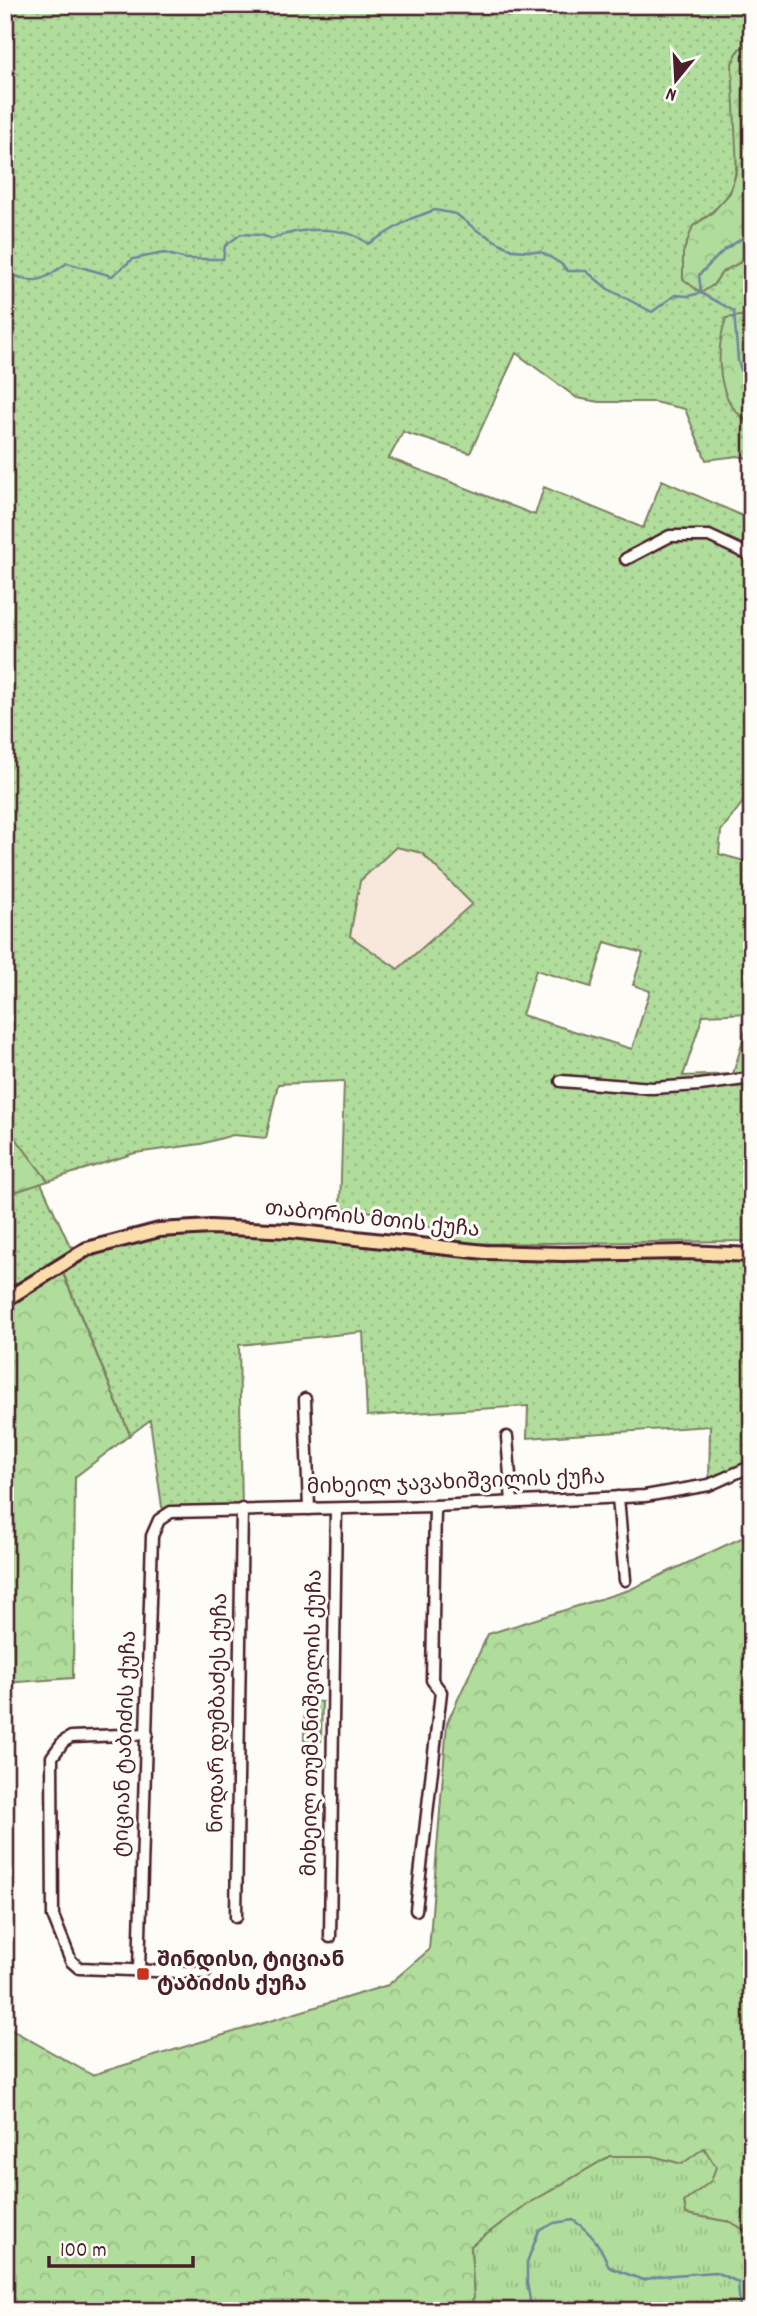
<svg xmlns="http://www.w3.org/2000/svg" width="757" height="2316" viewBox="0 0 757 2316" font-family="Dekko,'Noto Sans Georgian',sans-serif">
  <defs>
    <pattern id="grass-dots" width="8" height="8" patternUnits="userSpaceOnUse" patternTransform="scale(1.75)"><rect width="8" height="8" fill="#b0dd9b"/><path d="M2 2h.1M6 6h.1" fill="none" stroke="#99bd86" stroke-width="1.8" stroke-linecap="round"/></pattern>
    <pattern id="forest-crowns" width="20" height="18" patternUnits="userSpaceOnUse" patternTransform="scale(1.75)"><rect width="20" height="18" fill="#b0dd9b"/><path d="M2 6a3 3 0 1 1 6 0M12 15a3 3 0 1 1 6 0" fill="none" stroke="#99bd86"/></pattern>
    <pattern id="park-tufts" width="24" height="20" patternUnits="userSpaceOnUse" patternTransform="scale(1.75)"><rect width="24" height="20" fill="#b0dd9b"/><path d="M3 7l-1-3M5 7V3M7 7l1-3M15 17l-1-3M17 17v-4M19 17l1-3" fill="none" stroke="#99bd86"/></pattern>
  </defs>
  <rect width="100%" height="100%" fill="#fdfcf7"/>
  <filter id="ink" filterUnits="userSpaceOnUse"><feTurbulence type="fractalNoise" baseFrequency=".0143" numOctaves="2"/><feDisplacementMap in="SourceGraphic" scale="14" xChannelSelector="R" yChannelSelector="G"/><feConvolveMatrix kernelMatrix="1 2 1 2 8 2 1 2 1" color-interpolation-filters="sRGB"/></filter>
  <g filter="url(#ink)">
    <path fill="#f7e8db" d="M 396,847 L 422,853 L 472,903 L 398,969 L 350,936 L 360,881 Z"/>
    <g fill="url(#grass-dots)" stroke="#7d7e63" stroke-width="2" fill-rule="evenodd">
      <path d="M 5,5 L 752,5 L 752,44 L 739,49 L 732,64 C 734,95 744,169 729,193 C 720,207 706,217 693,226 L 713,285 L 722,272 L 752,256 L 752,347 L 749,339 L 748,316 L 744,420 L 752,423 L 752,459 L 738,456 L 706,460 L 685,409 L 654,402 L 599,402 L 577,398 L 516,353 L 470,453 L 403,432 L 389,458 L 535,515 L 544,487 L 643,528 L 662,480 L 752,520 L 752,790 L 721,831 L 719,854 L 744,861 L 752,868 L 752,1241 L 462,1244 C 421,1218 387,1213 340,1208 L 344,1081 L 278,1084 L 266,1138 L 233,1135 L 201,1144 L 135,1153 L 48,1181 L 17,1140 L 5,1135 ZM 396,847 L 422,853 L 472,904 L 398,969 L 350,936 L 360,881 ZM 605,942 L 643,953 L 633,985 L 650,991 L 632,1049 L 522,1015 L 536,970 L 591,987 ZM 751,1013 L 733,1074 L 683,1076 L 703,1015 Z"/>
      <path d="M 41,1183 L 70,1246 L 87,1249 L 211,1227 L 429,1247 L 752,1255 L 752,1466 L 709,1485 L 710,1426 L 527,1438 L 528,1406 L 367,1416 L 363,1332 L 239,1345 L 242,1509 L 171,1512 L 162,1507 L 150,1420 L 130,1435 L 60,1265 L 5,1298 L 5,1191 L 12,1193 Z"/>
    </g>
    <g fill="url(#forest-crowns)" stroke="#7d7e63" stroke-width="2">
      <path d="M 752,44 L 752,256 L 722,272 L 713,285 L 701,293 L 683,279 L 683,253 L 693,226 L 711,214 L 730,193 L 737,170 L 732,64 L 739,49 Z"/>
      <path d="M 748,315 L 749,338 L 752,347 L 752,423 C 715,406 715,351 726,318 Z"/>
      <path d="M 5,1135 L 17,1140 L 48,1181 L 12,1193 L 5,1191 Z"/>
      <path d="M 59,1264 L 130,1435 L 75,1477 L 73,1678 L 5,1683 L 5,1300 Z"/>
      <path d="M 752,1533 L 752,2234 L 730,2222 L 686,2214 L 684,2202 L 696,2192 L 682,2164 L 652,2156 L 610,2156 L 523,2207 L 471,2246 L 474,2298 L 465,2311 L 5,2311 L 5,2026 L 92,2075 L 388,1985 L 429,1950 L 447,1723 L 488,1634 L 629,1590 Z"/>
    </g>
    <path fill="url(#park-tufts)" stroke="#7d7e63" stroke-width="2" d="M 704,2148 L 716,2167 L 711,2181 L 684,2202 L 686,2214 L 730,2222 L 752,2234 L 752,2311 L 465,2311 L 474,2298 L 471,2246 L 523,2207 L 610,2156 L 652,2156 L 682,2164 Z"/>
    <path fill="#b0dd9b" stroke="#7d7e63" stroke-width="2" d="M 305,1701 L 322,1702 L 321,1741 L 304,1740 Z"/>
    <g fill="none" stroke-linecap="round" stroke-linejoin="round">
      <g stroke="#70849e" stroke-width="2.5">
        <path d="M 5,272 C 39,285 38,283 67,263 L 112,276 L 133,259 L 164,253 L 186,259 L 223,259 L 225,246 L 241,234 L 261,235 L 272,239 C 298,228 346,224 368,244 L 410,219 L 435,210 L 456,214 L 478,231 L 512,250 L 541,252 L 560,263 L 568,271 L 586,271 L 608,289 L 652,312 L 675,295 L 688,296 L 701,293"/>
        <path d="M 701,293 L 734,311 L 738,361 L 752,401"/>
        <path d="M 701,293 L 699,275 L 724,250 L 752,232"/>
        <path d="M 532,2311 L 527,2283 L 527,2262 L 539,2231 L 554,2223 L 573,2220 C 592,2233 601,2246 609,2267 L 643,2280 L 660,2276 L 715,2272 L 738,2282 L 740,2311"/>
      </g>
      <g stroke="#4a1f2b" stroke-width="15">
        <g id="minor">
          <path d="M 626,559 L 670,536 L 709,536 L 752,556"/>
          <path d="M 561,1081 L 652,1088 L 700,1085 L 752,1078"/>
          <path d="M 305,1399 L 309,1509"/>
          <path d="M 507,1437 L 512,1502"/>
          <path d="M 618,1497 L 625,1580"/>
          <path d="M 147,1734 L 71,1737 L 63,1742 L 52,1757 L 53,1916 L 71,1961 L 79,1968 L 205,1973"/>
          <path d="M 416,1910 L 441,1692 L 432,1680 L 435,1506"/>
          <path d="M 236,1917 L 242,1509"/>
          <path d="M 330,1937 L 336,1509"/>
          <path d="M 139,1970 L 152,1536 L 159,1520 L 171,1512 L 435,1506 L 645,1496 L 709,1485 L 752,1466"/>
        </g>
      </g>
      <g stroke="#4a1f2b" stroke-width="18">
        <path id="major" d="M 5,1300 L 87,1249 L 159,1230 L 211,1227 L 291,1231 L 485,1252 L 563,1254 L 685,1252 L 752,1255"/>
      </g>
      <use href="#minor" stroke="#fdfcf7" stroke-width="10"/>
      <use href="#major" stroke="#fbdcab" stroke-width="12"/>
    </g>
  </g>
  <rect fill="#c8321e" stroke="#fdfcf7" stroke-width="2.5" x="136" y="1967" width="14" height="14" rx="3.5"/>
  <g text-anchor="middle" dominant-baseline="central" stroke-width="6" stroke-linejoin="round" paint-order="stroke">
    <g font-size="21" fill="#4a1f2b" stroke="#fdfcf7">
      <text transform="translate(372 1221) rotate(6)">თაბორის მთის ქუჩა</text>
      <text transform="translate(456 1484) rotate(-2)">მიხეილ ჯავახიშვილის ქუჩა</text>
      <text transform="translate(220 1713) rotate(-89)">ნოდარ დუმბაძეს ქუჩა</text>
      <text transform="translate(314 1723) rotate(-89)">მიხეილ თუმანიშვილის ქუჩა</text>
      <text transform="translate(127 1744) rotate(-88)">ტიციან ტაბიძის ქუჩა</text>
    </g>
    <g font-size="21" font-weight="bold" fill="#4a1f2b" stroke="#fdfcf7" text-anchor="start">
      <text x="157" y="1962">შინდისი, ტიციან<tspan x="157" dy="24">ტაბიძის ქუჩა</tspan></text>
    </g>
  </g>
  <rect width="757" height="2316" fill="none" stroke="#fdfcf7" stroke-width="28"/>
  <rect x="14" y="14" width="729" height="2288" fill="none" stroke="#4a1f2b" stroke-width="2.5" filter="url(#ink)"/>
  <g transform="translate(676 80) rotate(198)" stroke="#fdfcf7" stroke-width="5" paint-order="stroke">
  <path d="M0-5L12 26L0 18L-12 26Z" fill="#4a1f2b"/>
  <text y="-10" font-size="19" font-weight="bold" text-anchor="middle" fill="#4a1f2b">N</text>
  </g>
  <path d="M49 2256v10h144v-10" fill="none" stroke="#4a1f2b" stroke-width="3.5"/>
  <text x="60" y="2256" font-size="21" fill="#4a1f2b" stroke="#fdfcf7" stroke-width="5" paint-order="stroke">100 m</text>
</svg>
